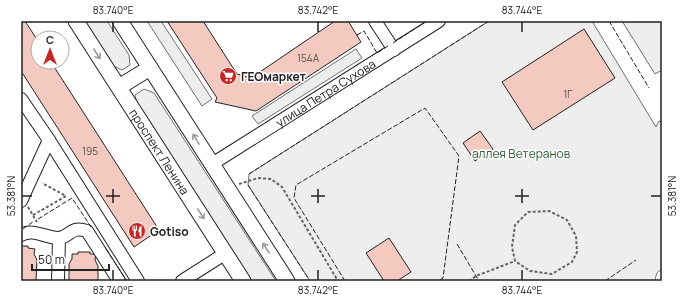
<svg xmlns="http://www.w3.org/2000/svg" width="683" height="302" viewBox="0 0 683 302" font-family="Manrope,sans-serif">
  <rect width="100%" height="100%" fill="#fff"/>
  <g fill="#eee" stroke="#6f6f6f">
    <path d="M 84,21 L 107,21 L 129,55 L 130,65 L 122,70 L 113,66 Z"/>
    <path d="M 489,21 L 592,21 L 656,127 L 659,121 L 662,122 L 662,270 C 656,271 656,276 655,281 L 310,281 L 248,185 L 249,174 Z"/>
    <path d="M 622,21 L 662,21 L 662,70 L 655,74 Z"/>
    <path d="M 144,89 L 154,93 L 276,281 L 251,281 L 137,105 L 135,95 Z"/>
  </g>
  <g fill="#ededed" stroke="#6f6f6f">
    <path d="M 147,21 L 161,21 L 212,99 L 202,106 Z"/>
    <path d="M 356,49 L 362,58 L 258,124 L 252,116 Z"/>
  </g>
  <g fill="#f3c9c0" stroke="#222">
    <path d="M 21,21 L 25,21 L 38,41 L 38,62 L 51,62 L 159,230 L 134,247 L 21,71 Z"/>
    <path d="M 167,21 L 203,21 L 237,74 L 251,78 L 335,21 L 348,21 L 361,42 L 256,111 L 215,102 L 217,98 Z"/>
    <path d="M 584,29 L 615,78 L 533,130 L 502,82 Z"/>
    <path d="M 480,131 L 493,149 L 475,161 L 463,143 Z"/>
    <path d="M 389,238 L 411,272 L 397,281 L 384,281 L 366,253 Z"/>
    <path d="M 21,246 L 28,246 L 28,248 L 35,249 L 34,254 L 37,260 L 36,281 L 21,281 Z"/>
    <path d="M 78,252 L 90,252 L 90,254 L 96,254 L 95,260 L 98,266 L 98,281 L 69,281 L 69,264 L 72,259 L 72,254 L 78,254 Z"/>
  </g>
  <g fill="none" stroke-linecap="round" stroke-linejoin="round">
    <g stroke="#222" stroke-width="14">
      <g id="minor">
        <path d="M 375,21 L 394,50"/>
        <path d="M 21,99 L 49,140 L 138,281"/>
        <path id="s1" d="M 212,164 L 439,21"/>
        <path d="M 21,201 L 49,140"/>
        <path d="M 21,235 C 33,228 46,238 58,238 C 70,238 70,225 87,231 L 119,281"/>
        <path d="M 58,281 L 59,238"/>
        <path d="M 182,281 L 226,253"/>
      </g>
    </g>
    <g stroke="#222" stroke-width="17">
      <g id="major">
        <path id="s2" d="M 76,21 L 243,281"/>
        <path d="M 120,21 L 287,281"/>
        <path d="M 119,87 L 150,68"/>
      </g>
    </g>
    <g stroke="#646464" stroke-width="2" stroke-dasharray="3 2" stroke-linecap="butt">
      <path d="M 239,184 L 258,178 L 271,179 L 282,187 L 338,281"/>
      <path d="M 28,207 L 37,222"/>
      <path d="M 33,215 L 66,196 L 42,183"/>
      <path d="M 469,281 L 476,276 L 515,261 L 512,247 L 515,225 L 528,212 L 549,211 L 567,220 L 576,236 L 577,252 L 572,262 L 552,274 L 530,271 L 515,261"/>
    </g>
    <use href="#minor" stroke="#fff" stroke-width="12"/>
    <use href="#major" stroke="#fff" stroke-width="15"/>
    <g stroke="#222" stroke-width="1" stroke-dasharray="5 2" stroke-linecap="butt">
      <path d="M 609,21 L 649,88"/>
      <path d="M 357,35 L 364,31 L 377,53 L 388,46"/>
      <path d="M 393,43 L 427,21"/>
      <path d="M 249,174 L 489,21"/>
      <path d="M 248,185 L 310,281"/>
      <path d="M 38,219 L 72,198 L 91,227"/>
      <path d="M 23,229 L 34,221"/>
      <path d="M 457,244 L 479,281"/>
      <path d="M 106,249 L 127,281"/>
      <path d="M 345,281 L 294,198 L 296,185 L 425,108 L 459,156 L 443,278 L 438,281"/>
      <path d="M 605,281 L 636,260"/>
    </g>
  </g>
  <defs><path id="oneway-shaft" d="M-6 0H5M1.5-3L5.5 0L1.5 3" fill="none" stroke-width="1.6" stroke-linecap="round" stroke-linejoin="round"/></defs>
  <g stroke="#9c9c9c">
    <use href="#oneway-shaft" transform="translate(97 54) rotate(57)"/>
    <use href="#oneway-shaft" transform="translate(196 139) rotate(-122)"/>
    <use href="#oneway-shaft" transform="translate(201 214) rotate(57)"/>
    <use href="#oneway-shaft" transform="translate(266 248) rotate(-123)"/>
  </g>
  <path fill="none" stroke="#222" stroke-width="1.5" d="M 113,22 L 113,32M 318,22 L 318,32M 522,22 L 522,32M 113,189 L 113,203M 318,189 L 318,203M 522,189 L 522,203M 22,196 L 32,196M 106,196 L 120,196M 311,196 L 325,196M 515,196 L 529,196M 651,196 L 661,196M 113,270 L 113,280M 318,270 L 318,280M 522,270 L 522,280"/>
  <defs>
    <g id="supermarket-disc" transform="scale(0.9)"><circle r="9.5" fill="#c62828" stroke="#fff"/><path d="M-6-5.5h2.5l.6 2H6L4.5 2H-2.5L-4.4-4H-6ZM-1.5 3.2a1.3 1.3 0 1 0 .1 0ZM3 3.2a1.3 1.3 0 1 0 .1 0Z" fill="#fff"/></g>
    <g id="restaurant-disc" transform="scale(0.9)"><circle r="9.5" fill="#c62828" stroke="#fff"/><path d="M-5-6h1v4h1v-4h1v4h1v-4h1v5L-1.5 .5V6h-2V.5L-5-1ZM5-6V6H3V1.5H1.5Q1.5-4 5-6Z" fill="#fff"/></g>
  </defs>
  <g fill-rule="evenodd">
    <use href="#supermarket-disc" x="228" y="76"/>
    <use href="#restaurant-disc" x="137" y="231"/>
  </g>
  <g text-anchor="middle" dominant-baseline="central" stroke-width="3" stroke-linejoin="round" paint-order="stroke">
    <g font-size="10" fill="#564c4a">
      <text x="308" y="58">154А</text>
      <text x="568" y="94">1Г</text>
      <text x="90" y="151">195</text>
    </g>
    <g font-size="12" font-weight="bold" fill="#222" stroke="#fff" text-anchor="start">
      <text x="241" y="76">ГЕОмаркет</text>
      <text x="150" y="231">Gotiso</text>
    </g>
    <g font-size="12" fill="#222" stroke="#fff">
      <text stroke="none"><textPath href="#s1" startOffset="134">улица Петра Сухова</textPath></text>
      <text stroke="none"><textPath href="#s2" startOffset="155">проспект Ленина</textPath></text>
    </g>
    <g font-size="12" fill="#2f5e38" stroke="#fff">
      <text x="521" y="153">аллея Ветеранов</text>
    </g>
  </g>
  <rect width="683" height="302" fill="none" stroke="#ffffff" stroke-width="44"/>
  <g transform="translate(50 50)"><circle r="19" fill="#ffffff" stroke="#a7a7a7"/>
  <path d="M0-3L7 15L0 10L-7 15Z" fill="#c62828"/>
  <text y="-6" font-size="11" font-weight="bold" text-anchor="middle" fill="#222222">С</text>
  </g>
  <path d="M32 264v6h77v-6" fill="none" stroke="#222222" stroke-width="2"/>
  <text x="38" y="264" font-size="12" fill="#222222" stroke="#ffffff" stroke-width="3" paint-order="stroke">50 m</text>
  <rect x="22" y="22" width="639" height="258" fill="none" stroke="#222" stroke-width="1.5"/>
  <g font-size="10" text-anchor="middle" fill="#222">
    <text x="113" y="14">83.740°E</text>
    <text x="318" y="14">83.742°E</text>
    <text x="522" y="14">83.744°E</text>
    <text transform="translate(11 196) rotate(-90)" y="4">53.381°N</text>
    <text transform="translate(672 196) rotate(-90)" y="4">53.381°N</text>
    <text x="113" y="294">83.740°E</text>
    <text x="318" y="294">83.742°E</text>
    <text x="522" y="294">83.744°E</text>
  </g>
</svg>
